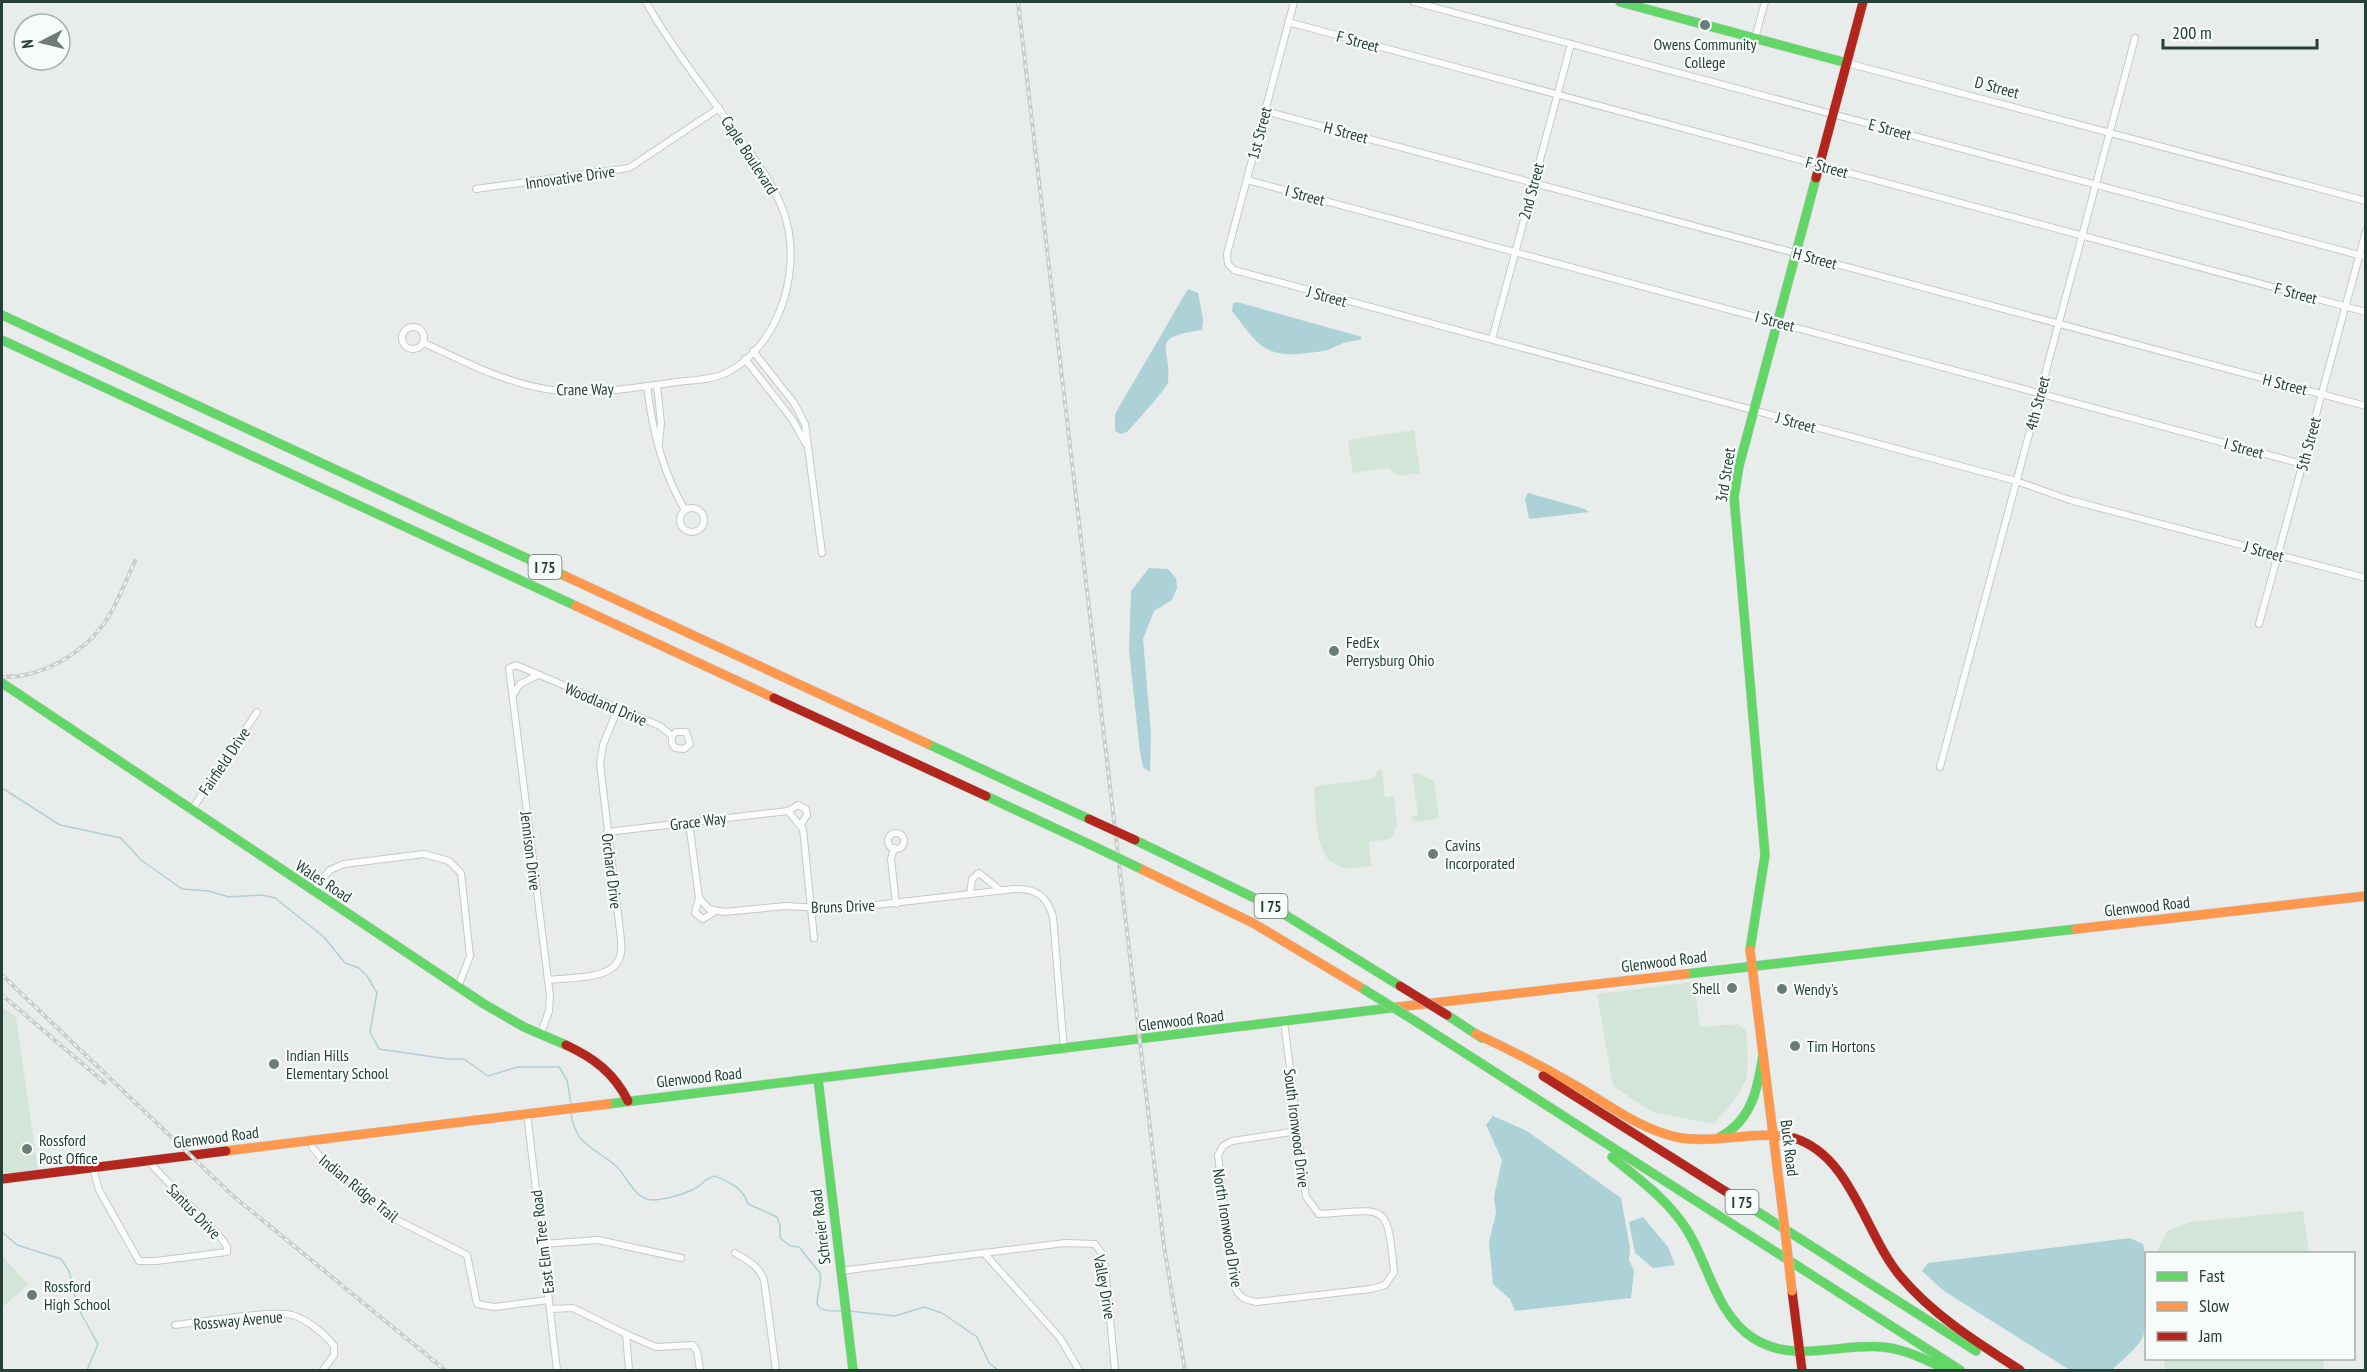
<svg xmlns="http://www.w3.org/2000/svg" width="2367" height="1372" viewBox="0 0 2367 1372" font-family="'PT Sans Narrow',sans-serif">
  <rect width="100%" height="100%" fill="#e8edeb"/>
  <g fill="#d3e5d8">
    <path d="M 1414,430 L 1420,473 L 1399,476 L 1388,468 L 1353,473 L 1348,440 Z"/>
    <path d="M 1379,769 L 1382,769 L 1385,797 L 1394,796 L 1397,825 L 1391,839 L 1369,842 L 1371,866 C 1364,866 1355,869 1348,868 C 1312,866 1317,815 1314,790 L 1317,786 L 1372,779 Z"/>
    <path d="M 1412,773 L 1417,773 L 1434,781 L 1439,818 L 1417,822 L 1412,819 L 1412,816 L 1418,815 Z"/>
    <path d="M 1694,982 L 1700,1027 L 1738,1024 L 1746,1031 C 1750,1086 1749,1082 1714,1124 L 1652,1112 L 1613,1086 L 1597,994 Z"/>
    <path d="M 2,1007 L 16,1017 L 38,1170 L 2,1175 Z"/>
    <path d="M 2303,1211 L 2309,1253 L 2157,1253 L 2167,1231 L 2190,1222 Z"/>
    <path d="M 2,1255 L 28,1285 L 2,1307 Z"/>
    <path d="M 2164,1359 L 2323,1359 L 2324,1370 L 2165,1370 Z"/>
  </g>
  <g fill="#acd1d7">
    <path d="M 1188,289 L 1198,293 L 1203,319 L 1202,330 C 1146,338 1173,347 1168,383 C 1167,387 1133,426 1127,432 L 1121,434 L 1115,431 L 1115,414 Z"/>
    <path d="M 1237,302 L 1362,337 L 1360,340 C 1342,342 1345,343 1330,349 C 1324,352 1314,352 1307,353 C 1263,359 1257,343 1232,311 L 1233,303 Z"/>
    <path d="M 1528,493 L 1585,509 L 1589,512 L 1529,519 L 1525,499 Z"/>
    <path d="M 1149,568 L 1168,569 L 1176,578 L 1177,588 L 1172,600 L 1154,611 L 1143,639 L 1151,733 L 1150,772 L 1143,767 L 1140,752 L 1129,650 L 1131,591 Z"/>
    <path d="M 1493,1116 L 1527,1131 L 1621,1198 L 1630,1248 L 1629,1260 L 1634,1271 L 1631,1298 L 1515,1311 L 1510,1299 L 1493,1284 L 1489,1242 L 1496,1213 L 1494,1197 L 1502,1160 L 1486,1125 Z"/>
    <path d="M 1643,1217 L 1668,1247 L 1675,1265 L 1653,1268 L 1635,1253 L 1629,1222 Z"/>
    <path d="M 2130,1238 L 2143,1244 C 2148,1259 2149,1327 2142,1339 C 2134,1351 2121,1361 2112,1370 L 2070,1370 L 1944,1291 L 1922,1271 L 1928,1263 Z"/>
  </g>
  <g fill="none" stroke-linecap="round" stroke-linejoin="round">
    <g stroke="#acd1d7" stroke-width="1.5">
      <path d="M 2,788 L 60,825 L 121,838 L 141,860 L 182,889 L 209,891 L 229,897 L 262,895 L 275,898 L 324,937 L 345,963 L 359,968 L 367,976 L 377,993 L 370,1032 L 379,1049 L 448,1059 L 464,1059 L 488,1076 L 518,1067 L 559,1067 L 567,1080 L 571,1104"/>
      <path d="M 571,1112 C 572,1122 576,1134 583,1141 C 593,1151 606,1157 616,1166 C 628,1177 634,1199 652,1200 C 664,1200 685,1194 696,1188 C 704,1183 705,1178 715,1176 C 731,1183 743,1188 748,1204 L 777,1217 L 780,1225 L 780,1238 L 790,1246 L 799,1247 L 820,1273 C 824,1296 801,1312 841,1311"/>
      <path d="M 2,1232 L 17,1245 L 61,1259 L 69,1271 L 78,1308 L 98,1344 L 87,1370"/>
      <path d="M 849,1311 L 895,1316 L 924,1307 L 942,1313 L 977,1337 L 989,1363 L 998,1370"/>
    </g>
    <g stroke="#c5cac8" stroke-width="8">
      <g id="street">
        <path d="M 1294,2 L 1227,254 L 1228,264 L 1234,270 L 2016,481 L 2070,500 L 2366,578"/>
        <path d="M 1414,2 L 2366,257"/>
        <path d="M 1288,22 L 2366,312"/>
        <path d="M 1755,38 L 1765,2"/>
        <path d="M 1847,63 L 2366,201"/>
        <path d="M 1265,111 L 2366,406"/>
        <path d="M 1247,180 L 2302,464"/>
        <path d="M 476,189 L 629,168 L 719,108"/>
        <circle cx="413" cy="338" r="11"/>
        <path d="M 1492,339 L 1571,44"/>
        <path d="M 424,343 C 463,361 503,382 546,389 C 590,396 634,388 677,382 C 693,380 712,380 726,373 C 778,347 800,276 787,223 C 779,192 760,166 741,140 C 710,95 673,50 646,2"/>
        <path d="M 753,351 L 794,403 L 805,424 L 822,553"/>
        <path d="M 745,359 L 792,419 L 806,444"/>
        <path d="M 657,385 L 661,423 L 659,443"/>
        <path d="M 647,386 C 652,429 662,472 685,510"/>
        <circle cx="692" cy="520" r="12"/>
        <path d="M 2259,624 L 2366,231"/>
        <path d="M 513,695 L 520,684 L 538,675"/>
        <path d="M 1940,767 L 2135,38"/>
        <path d="M 191,811 L 257,712"/>
        <path d="M 788,811 L 803,829 L 814,938"/>
        <path d="M 689,822 L 699,898 L 695,913 L 703,919 L 716,911"/>
        <path d="M 607,832 L 788,811 L 798,805 L 806,809 L 807,815 L 801,824"/>
        <circle cx="896" cy="841" r="8"/>
        <path d="M 894,848 L 891,859 L 896,904"/>
        <path d="M 312,891 L 330,870 L 344,864 L 424,854 L 449,861 L 461,873 L 470,956 L 458,987"/>
        <path d="M 970,894 L 972,879 L 979,873 L 1000,890"/>
        <path d="M 699,898 L 709,909 L 724,912 L 786,906 L 840,909 L 1014,889 C 1036,888 1047,896 1053,917 L 1064,1050"/>
        <path d="M 548,980 C 567,977 610,981 619,959 C 623,951 621,940 620,931 L 600,764 L 603,745 L 618,708"/>
        <path d="M 1284,1021 L 1306,1197 L 1319,1214 C 1387,1210 1387,1200 1394,1272 L 1385,1285 L 1371,1289 L 1257,1302 C 1244,1300 1240,1298 1234,1286 L 1218,1155 L 1223,1146 L 1232,1141 L 1298,1131"/>
        <path d="M 540,1035 L 549,1011 L 550,996 L 509,668 L 516,665 L 660,726 L 672,736 L 672,743 L 675,748 L 684,749 L 690,744 L 686,732 L 676,732 L 672,736"/>
        <path d="M 527,1113 L 557,1370"/>
        <path d="M 311,1140 L 312,1147 L 322,1159 L 397,1220 L 467,1255 L 477,1304 L 494,1307 L 548,1300"/>
        <path d="M 93,1168 L 99,1190 L 139,1261 L 156,1261 L 227,1252 L 227,1247 L 221,1238 L 148,1161"/>
        <path d="M 542,1244 L 598,1240 L 681,1258"/>
        <path d="M 735,1253 C 747,1260 759,1266 764,1280 L 776,1370"/>
        <path d="M 840,1271 L 984,1253"/>
        <path d="M 550,1309 L 573,1308 L 626,1334 L 629,1370"/>
        <path d="M 175,1325 C 201,1322 271,1310 292,1315 C 307,1319 325,1334 334,1346 L 334,1355 L 323,1370"/>
        <path d="M 626,1334 L 656,1347 L 693,1345 L 697,1351 L 700,1370"/>
        <path d="M 1079,1370 L 1060,1338 L 984,1253 L 1065,1243 L 1095,1244 L 1102,1254 L 1105,1266 L 1115,1370"/>
      </g>
    </g>
    <g stroke="#c4cac8" stroke-width="10">
      <g id="fast">
        <path d="M 1620,2 L 1847,63"/>
        <path d="M 2,315 L 565,576"/>
        <path d="M 2,340 L 576,606"/>
        <path d="M 2,683 L 484,1004 L 524,1027 L 566,1045"/>
        <path d="M 928,744 L 1089,819"/>
        <path d="M 986,796 L 1091,845"/>
        <path d="M 1135,840 L 1271,906 L 1400,986"/>
        <path d="M 1750,950 L 1765,855 L 1734,497 L 1739,466 L 1816,178"/>
        <path d="M 1686,974 L 2076,929"/>
        <path d="M 1447,1015 L 1482,1038"/>
        <path d="M 1415,1021 L 1960,1370"/>
        <path d="M 818,1079 L 853,1370"/>
        <path d="M 608,1104 L 1398,1007"/>
        <path d="M 1720,1137 C 1752,1120 1758,1088 1763,1055"/>
        <path d="M 1612,1157 C 1639,1179 1668,1200 1687,1230 C 1709,1265 1716,1314 1753,1338 C 1793,1364 1839,1343 1883,1347 C 1905,1349 1927,1360 1947,1370"/>
        <path d="M 1736,1198 L 1976,1351"/>
      </g>
    </g>
    <g stroke="#c4cac8" stroke-width="10">
      <g id="slow">
        <path d="M 565,576 L 928,744"/>
        <path d="M 576,606 L 774,698"/>
        <path d="M 1137,867 L 1253,923 L 1365,990"/>
        <path d="M 2076,929 L 2366,896"/>
        <path d="M 1750,950 L 1781,1198"/>
        <path d="M 1398,1007 L 1686,974"/>
        <path d="M 1476,1034 C 1511,1050 1545,1068 1578,1087 C 1609,1105 1640,1129 1676,1137 C 1715,1145 1755,1129 1794,1138"/>
        <path d="M 226,1151 L 608,1104"/>
      </g>
    </g>
    <g stroke="#c4cac8" stroke-width="10">
      <g id="jam">
        <path d="M 1816,178 L 1863,2"/>
        <path d="M 774,698 L 986,796"/>
        <path d="M 566,1045 C 594,1058 614,1073 628,1101"/>
        <path d="M 1543,1076 L 1736,1198"/>
        <path d="M 1794,1138 C 1852,1156 1865,1235 1901,1277 C 1934,1316 1978,1343 2020,1370"/>
        <path d="M 2,1179 L 226,1151"/>
        <path d="M 1792,1291 L 1802,1370"/>
      </g>
    </g>
    <use href="#street" stroke="#fcfcfc" stroke-width="6"/>
    <use href="#fast" stroke="#63d668" stroke-width="9"/>
    <use href="#slow" stroke="#ff974d" stroke-width="9"/>
    <use href="#jam" stroke="#b3261e" stroke-width="9"/>
    <g stroke="#c9cdcc" stroke-width="4">
      <g id="rail">
        <path d="M 1018,2 L 1164,1247 L 1185,1370"/>
        <path d="M 2,677 C 42,678 85,653 107,619 C 118,602 126,580 135,561"/>
        <path d="M 2,975 L 232,1195 L 445,1370"/>
        <path d="M 2,995 L 105,1083"/>
      </g>
    </g>
    <use href="#rail" stroke="#f7fbf9" stroke-width="1.5" stroke-dasharray="4.5" stroke-linecap="butt"/>
    <g stroke="#c4cac8" stroke-width="10" stroke-linecap="butt">
      <g id="fast-bridge">
        <path d="M 1091,845 L 1137,867"/>
        <path d="M 1365,990 L 1415,1021"/>
      </g>
    </g>
    <g stroke="#c4cac8" stroke-width="10" stroke-linecap="butt">
      <path id="slow-bridge" d="M 1781,1198 L 1792,1291"/>
    </g>
    <g stroke="#c4cac8" stroke-width="10" stroke-linecap="butt">
      <g id="jam-bridge">
        <path d="M 1089,819 L 1135,840"/>
        <path d="M 1400,986 L 1447,1015"/>
      </g>
    </g>
    <use href="#fast-bridge" stroke="#63d668" stroke-width="9"/>
    <use href="#slow-bridge" stroke="#ff974d" stroke-width="9"/>
    <use href="#jam-bridge" stroke="#b3261e" stroke-width="9"/>
  </g>
  <g fill="#6a7d77" stroke="#f7fbf9" stroke-width="2">
    <circle cx="1705" cy="25" r="6"/>
    <circle cx="1334" cy="651" r="6"/>
    <circle cx="1433" cy="854" r="6"/>
    <circle cx="1732" cy="988" r="6"/>
    <circle cx="1782" cy="989" r="6"/>
    <circle cx="1795" cy="1046" r="6"/>
    <circle cx="274" cy="1064" r="6"/>
    <circle cx="27" cy="1149" r="6"/>
    <circle cx="32" cy="1295" r="6"/>
  </g>
  <g text-anchor="middle" dominant-baseline="central" stroke-width="4.5" stroke-linejoin="round" paint-order="stroke">
    <g fill="#f7fbf9" stroke="#657873" stroke-width="1.5">
      <rect x="528.5" y="555" width="33" height="24" rx="4.5"/>
      <rect x="1254.5" y="894" width="33" height="24" rx="4.5"/>
      <rect x="1725.5" y="1190" width="33" height="24" rx="4.5"/>
    </g>
    <g font-size="15" font-weight="bold" fill="#264039">
      <text x="545" y="567">I 75</text>
      <text x="1271" y="906">I 75</text>
      <text x="1742" y="1202">I 75</text>
    </g>
    <g font-size="16" fill="#264039" stroke="#f7fbf9">
      <text transform="translate(1358 41) rotate(15)">F Street</text>
      <text transform="translate(1997 87) rotate(15)">D Street</text>
      <text transform="translate(1890 129) rotate(15)">E Street</text>
      <text transform="translate(1346 132) rotate(15)">H Street</text>
      <text transform="translate(1259 133) rotate(-75)">1st Street</text>
      <text transform="translate(750 155) rotate(57)">Caple Boulevard</text>
      <text transform="translate(1827 167) rotate(15)">F Street</text>
      <text transform="translate(570 177) rotate(-8)">Innovative Drive</text>
      <text transform="translate(1531 191) rotate(-75)">2nd Street</text>
      <text transform="translate(1305 195) rotate(15)">I Street</text>
      <text transform="translate(1815 258) rotate(15)">H Street</text>
      <text transform="translate(2296 293) rotate(15)">F Street</text>
      <text transform="translate(1327 296) rotate(15)">J Street</text>
      <text transform="translate(1775 321) rotate(15)">I Street</text>
      <text transform="translate(2285 384) rotate(14)">H Street</text>
      <text transform="translate(585 389) rotate(-1)">Crane Way</text>
      <text transform="translate(2037 403) rotate(-75)">4th Street</text>
      <text transform="translate(1796 422) rotate(15)">J Street</text>
      <text transform="translate(2308 444) rotate(-75)">5th Street</text>
      <text transform="translate(2244 448) rotate(15)">I Street</text>
      <text transform="translate(1725 475) rotate(-81)">3rd Street</text>
      <text transform="translate(2264 551) rotate(15)">J Street</text>
      <text transform="translate(606 704) rotate(23)">Woodland Drive</text>
      <text transform="translate(224 761) rotate(-56)">Fairfield Drive</text>
      <text transform="translate(698 821) rotate(-7)">Grace Way</text>
      <text transform="translate(531 851) rotate(83)">Jennison Drive</text>
      <text transform="translate(612 871) rotate(83)">Orchard Drive</text>
      <text transform="translate(324 881) rotate(33)">Wales Road</text>
      <text transform="translate(843 906) rotate(-2)">Bruns Drive</text>
      <text transform="translate(2147 906) rotate(-6)">Glenwood Road</text>
      <text transform="translate(1664 961) rotate(-7)">Glenwood Road</text>
      <text transform="translate(1181 1020) rotate(-7)">Glenwood Road</text>
      <text transform="translate(699 1077) rotate(-6)">Glenwood Road</text>
      <text transform="translate(1297 1128) rotate(83)">South Ironwood Drive</text>
      <text transform="translate(216 1137) rotate(-7)">Glenwood Road</text>
      <text transform="translate(1790 1148) rotate(83)">Buck Road</text>
      <text transform="translate(359 1188) rotate(39)">Indian Ridge Trail</text>
      <text transform="translate(194 1211) rotate(46)">Santus Drive</text>
      <text transform="translate(820 1227) rotate(-97)">Schreier Road</text>
      <text transform="translate(1228 1228) rotate(81)">North Ironwood Drive</text>
      <text transform="translate(542 1242) rotate(-97)">East Elm Tree Road</text>
      <text transform="translate(1105 1287) rotate(80)">Valley Drive</text>
      <text transform="translate(238 1320) rotate(-5)">Rossway Avenue</text>
    </g>
    <g font-size="16" fill="#264039" stroke="#f7fbf9" text-anchor="start">
      <text x="1705" y="44" text-anchor="middle">Owens Community<tspan x="1705" dy="18">College</tspan></text>
      <text x="1346" y="642">FedEx<tspan x="1346" dy="18">Perrysburg Ohio</tspan></text>
      <text x="1445" y="845">Cavins<tspan x="1445" dy="18">Incorporated</tspan></text>
      <text x="1720" y="988" text-anchor="end">Shell</text>
      <text x="1794" y="989">Wendy's</text>
      <text x="1807" y="1046">Tim Hortons</text>
      <text x="286" y="1055">Indian Hills<tspan x="286" dy="18">Elementary School</tspan></text>
      <text x="39" y="1140">Rossford<tspan x="39" dy="18">Post Office</tspan></text>
      <text x="44" y="1286">Rossford<tspan x="44" dy="18">High School</tspan></text>
    </g>
  </g>
  <rect width="2367" height="1372" fill="none" stroke="#264039" stroke-width="6"/>
  <rect x="2145" y="1252" width="210" height="108" fill="#f7fbf9" stroke="#a3b0ac" stroke-width="1.5"/>
  <rect x="2157" y="1272" width="30" height="9" fill="#63d668" stroke="#a3b0ac" stroke-width="1.5"/>
  <text x="2199" y="1282" font-size="18" fill="#264039">Fast</text>
  <rect x="2157" y="1302" width="30" height="9" fill="#ff974d" stroke="#a3b0ac" stroke-width="1.5"/>
  <text x="2199" y="1312" font-size="18" fill="#264039">Slow</text>
  <rect x="2157" y="1332" width="30" height="9" fill="#b3261e" stroke="#a3b0ac" stroke-width="1.5"/>
  <text x="2199" y="1342" font-size="18" fill="#264039">Jam</text>
  <g transform="translate(42 42) rotate(263)"><circle r="28" fill="#f7fbf9" stroke="#a3b0ac" stroke-width="1.5"/>
  <path d="M0-4.5L10 22L0 15L-10 22Z" fill="#6a7d77"/>
  <text y="-9" font-size="16" font-weight="bold" text-anchor="middle" fill="#264039">N</text>
  </g>
  <path d="M2163 39v9h154v-9" fill="none" stroke="#264039" stroke-width="3"/>
  <text x="2172" y="39" font-size="18" fill="#264039" stroke="#f7fbf9" stroke-width="4.5" paint-order="stroke">200 m</text>
</svg>
